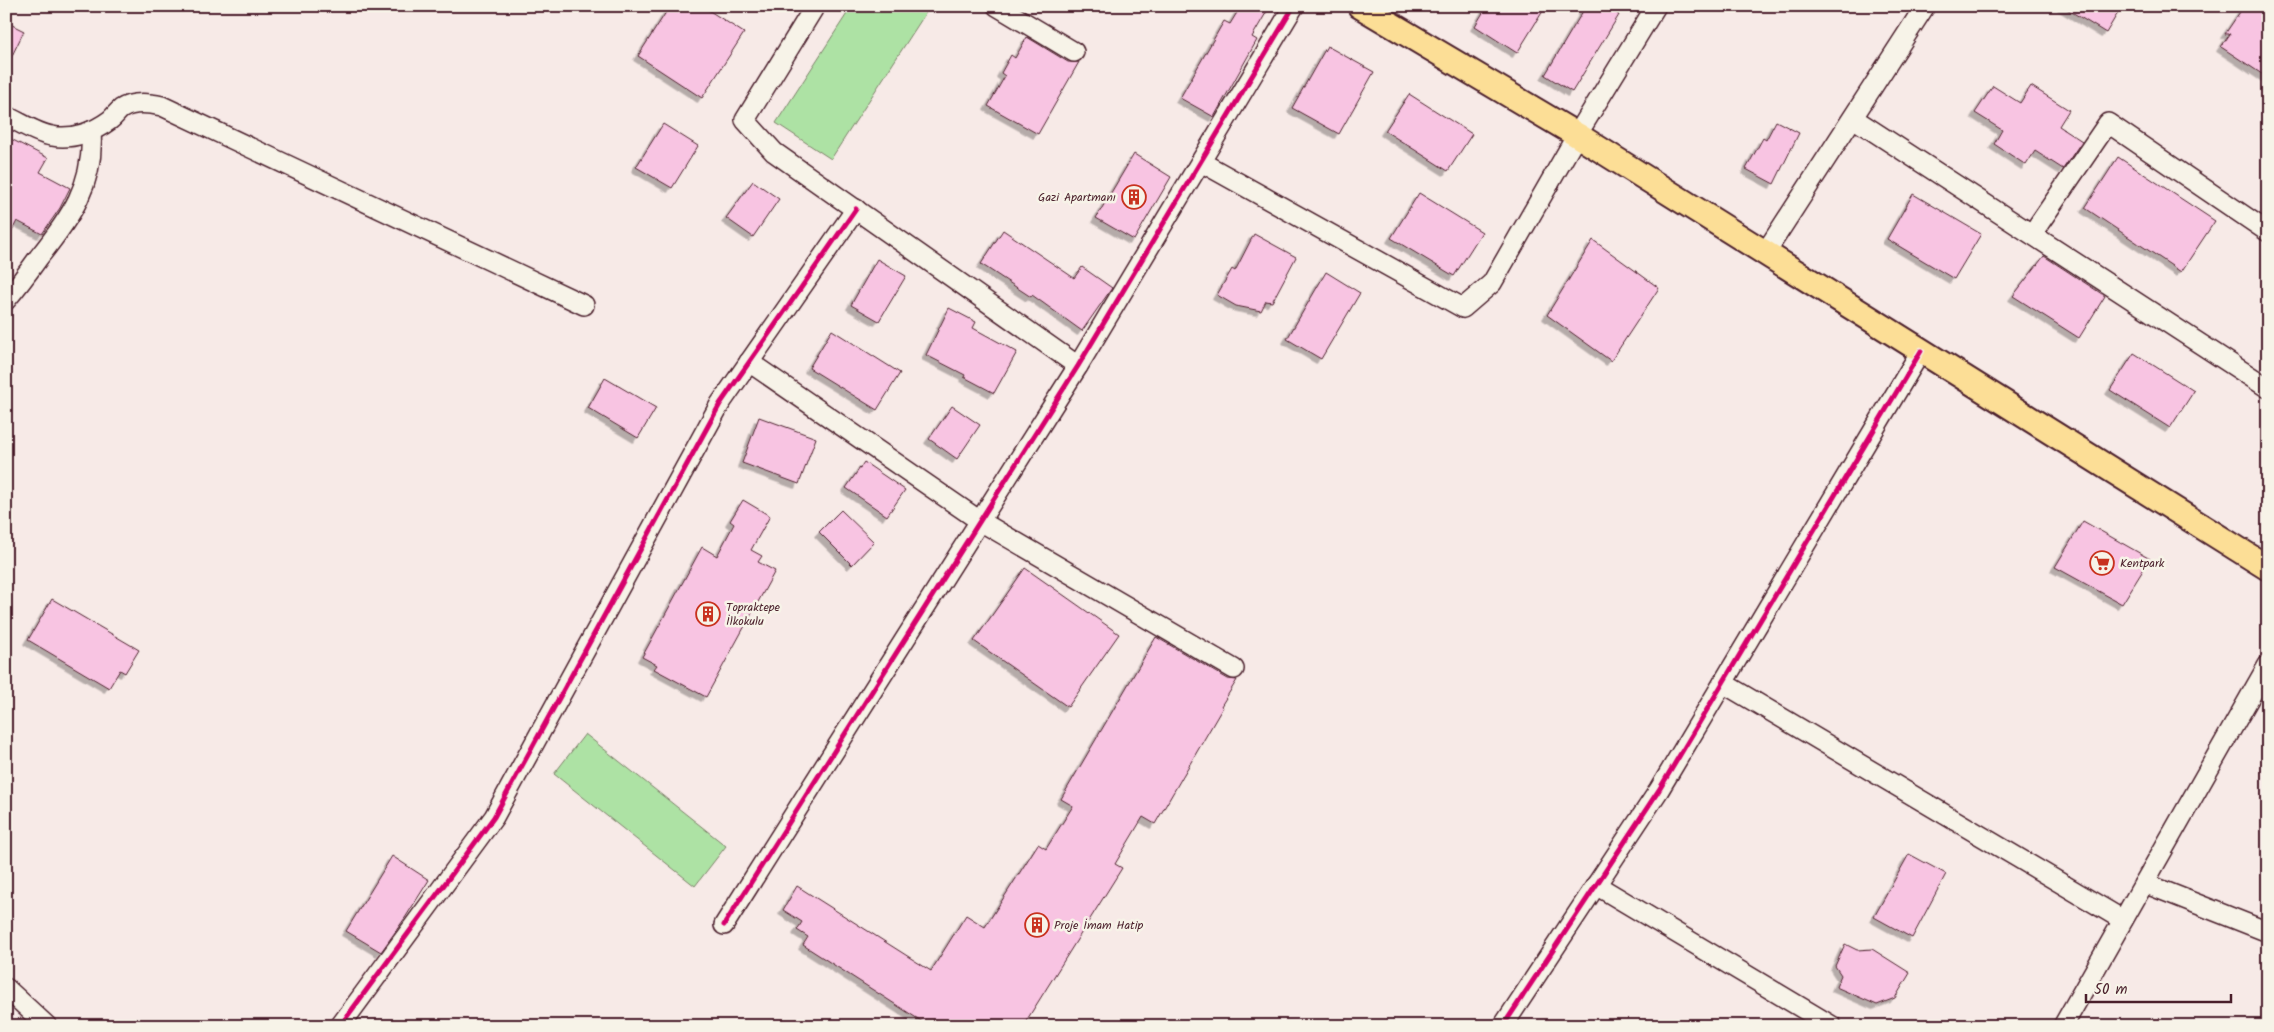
<svg xmlns="http://www.w3.org/2000/svg" width="2274" height="1032" viewBox="0 0 2274 1032" font-family="Kalam,sans-serif">
  <defs>
    <filter id="shadow"><feDropShadow dx="-4.5" dy="4.5" stdDeviation="0" flood-color="#0004"/></filter>
  </defs>
  <rect width="100%" height="100%" fill="#f7eae7"/>
  <filter id="ink" filterUnits="userSpaceOnUse"><feTurbulence type="fractalNoise" baseFrequency=".02" numOctaves="2"/><feDisplacementMap in="SourceGraphic" scale="10" xChannelSelector="R" yChannelSelector="G"/><feConvolveMatrix kernelMatrix="1 2 1 2 8 2 1 2 1" color-interpolation-filters="sRGB"/></filter>
  <g filter="url(#ink)">
    <g fill="#ade2a4" stroke="#7c8068">
      <path d="M 852,6 L 920,6 L 927,11 L 831,159 L 776,123 Z"/>
      <path d="M 585,734 L 726,846 L 695,886 L 554,774 Z"/>
    </g>
    <g fill="#f8c4e2" stroke="#4a1f2b" filter="url(#shadow)">
      <path d="M 670,6 L 702,6 L 744,33 L 702,98 L 638,56 Z"/>
      <path d="M 1241,6 L 1270,6 L 1252,37 L 1257,40 L 1214,117 L 1180,98 L 1224,21 L 1230,24 Z"/>
      <path d="M 1487,6 L 1546,6 L 1517,53 L 1475,26 Z"/>
      <path d="M 1586,6 L 1606,6 L 1619,15 L 1572,92 L 1545,75 Z"/>
      <path d="M 2062,6 L 2122,6 L 2106,33 Z"/>
      <path d="M 2244,6 L 2261,6 L 2268,10 L 2268,78 L 2221,47 L 2230,34 L 2225,34 Z"/>
      <path d="M 6,22 L 24,31 L 6,68 Z"/>
      <path d="M 1027,37 L 1068,62 L 1079,62 L 1038,134 L 988,106 L 1005,76 L 1001,73 L 1011,55 L 1015,58 Z"/>
      <path d="M 1327,46 L 1374,72 L 1339,134 L 1292,108 Z"/>
      <path d="M 1993,86 L 2020,103 L 2031,86 L 2069,110 L 2059,126 L 2082,141 L 2063,169 L 2035,151 L 2026,165 L 1994,144 L 2002,130 L 1975,113 Z"/>
      <path d="M 1409,94 L 1472,134 L 1448,171 L 1385,131 Z"/>
      <path d="M 1776,121 L 1799,133 L 1774,184 L 1746,169 L 1763,138 L 1766,140 Z"/>
      <path d="M 663,124 L 698,146 L 672,188 L 636,167 Z"/>
      <path d="M 11,139 L 48,158 L 40,172 L 70,188 L 60,208 L 42,234 L 17,221 L 6,242 L 6,148 Z"/>
      <path d="M 1134,154 L 1171,177 L 1134,240 L 1096,218 Z"/>
      <path d="M 2118,157 L 2215,221 L 2181,272 L 2085,208 Z"/>
      <path d="M 753,181 L 779,199 L 753,237 L 726,218 Z"/>
      <path d="M 1419,193 L 1482,232 L 1454,276 L 1391,238 Z"/>
      <path d="M 1913,194 L 1981,234 L 1954,279 L 1887,239 Z"/>
      <path d="M 1003,230 L 1074,278 L 1082,267 L 1112,288 L 1082,331 L 1032,295 L 1031,297 L 981,264 Z"/>
      <path d="M 1254,234 L 1296,257 L 1272,302 L 1266,301 L 1261,311 L 1236,306 L 1217,295 L 1232,269 L 1235,271 Z"/>
      <path d="M 1593,240 L 1659,288 L 1611,361 L 1547,315 Z"/>
      <path d="M 2044,256 L 2105,296 L 2079,338 L 2013,296 Z"/>
      <path d="M 877,259 L 906,276 L 879,321 L 851,305 Z"/>
      <path d="M 1326,272 L 1360,293 L 1321,359 L 1287,339 Z"/>
      <path d="M 949,308 L 976,322 L 973,328 L 1017,352 L 994,393 L 964,377 L 965,375 L 926,355 Z"/>
      <path d="M 832,330 L 900,373 L 877,410 L 809,368 Z"/>
      <path d="M 2134,353 L 2194,391 L 2170,428 L 2110,390 Z"/>
      <path d="M 605,378 L 656,408 L 638,438 L 588,408 Z"/>
      <path d="M 952,406 L 980,425 L 957,459 L 929,439 Z"/>
      <path d="M 759,417 L 816,438 L 799,484 L 742,463 Z"/>
      <path d="M 864,462 L 905,490 L 887,516 L 846,488 Z"/>
      <path d="M 743,500 L 770,516 L 751,550 L 762,556 L 758,562 L 775,571 L 706,697 L 654,669 L 657,665 L 642,657 L 702,547 L 717,556 L 734,524 L 730,521 Z"/>
      <path d="M 841,510 L 874,542 L 852,565 L 819,532 Z"/>
      <path d="M 2083,521 L 2150,559 L 2122,604 L 2055,567 Z"/>
      <path d="M 1025,568 L 1119,634 L 1068,707 L 974,641 Z"/>
      <path d="M 52,599 L 139,650 L 125,673 L 120,670 L 109,688 L 28,640 Z"/>
      <path d="M 1156,637 L 1228,679 L 1237,680 L 1221,706 L 1223,707 L 1155,824 L 1143,817 L 1115,864 L 1122,868 L 1023,1026 L 929,1026 L 803,945 L 808,937 L 797,930 L 802,922 L 783,910 L 797,886 L 931,971 L 966,915 L 985,927 L 1038,844 L 1046,849 L 1073,806 L 1061,799 Z"/>
      <path d="M 1909,854 L 1946,874 L 1912,938 L 1874,917 Z"/>
      <path d="M 392,856 L 429,880 L 405,918 L 381,952 L 346,931 Z"/>
      <path d="M 1845,944 L 1857,950 L 1872,949 L 1910,973 L 1895,998 L 1877,1005 L 1836,987 L 1841,975 L 1835,966 Z"/>
    </g>
    <g fill="none" stroke-linecap="round" stroke-linejoin="round">
      <g stroke="#4a1f2b" stroke-width="22">
        <g id="minor">
          <path d="M 815,6 L 745,120 L 774,152 L 1078,366"/>
          <path d="M 997,6 L 1074,52"/>
          <path d="M 6,116 C 20,122 37,134 52,136 C 72,140 94,132 110,120 C 114,117 117,112 121,109 C 133,101 149,103 162,106 L 584,305"/>
          <path d="M 1853,118 L 2268,388"/>
          <path d="M 1201,162 L 1463,308 L 1492,283 L 1577,135 L 1656,6"/>
          <path d="M 2032,234 L 2108,123 L 2268,232"/>
          <path d="M 1765,253 L 1925,6"/>
          <path d="M 6,300 C 18,286 29,271 39,257 C 70,218 95,184 91,131"/>
          <path d="M 749,362 L 980,521 L 1234,669"/>
          <path d="M 1723,683 L 2123,920"/>
          <path d="M 2144,883 L 2268,932"/>
          <path d="M 1596,885 L 1832,1026"/>
          <path d="M 724,925 L 1078,366 L 1294,6"/>
          <path d="M 6,988 L 47,1026"/>
          <path d="M 340,1026 L 494,817 L 720,404 L 856,209"/>
          <path d="M 1503,1026 L 1659,790 L 1921,351"/>
          <path d="M 2063,1026 L 2268,665"/>
        </g>
      </g>
      <g stroke="#4a1f2b" stroke-width="28">
        <path id="major" d="M 1360,6 L 1577,135 L 2268,568"/>
      </g>
      <use href="#minor" stroke="#f7f3e8" stroke-width="19"/>
      <use href="#major" stroke="#fcde96" stroke-width="24"/>
      <g stroke="#f7f3e8" stroke-width="8">
        <g id="cycleway">
          <path d="M 724,925 L 1078,366 L 1294,6"/>
          <path d="M 340,1026 L 494,817 L 720,404 L 856,209"/>
          <path d="M 1503,1026 L 1659,790 L 1921,351"/>
        </g>
      </g>
      <use href="#cycleway" stroke="#d6006c" stroke-width="5"/>
    </g>
  </g>
  <defs>
    <g id="building-ring" transform="scale(1.25)"><circle r="9.5" fill="#f7f3e8" stroke="#c8321e" stroke-width="1.5"/><path d="M-4-6H4V6H1V3H-1V6H-4ZM-2.5-4.3h1.7v1.8h-1.7ZM.8-4.3h1.7v1.8H.8ZM-2.5-1h1.7V.8h-1.7ZM.8-1h1.7V.8H.8Z" fill="#c8321e"/></g>
    <g id="supermarket-ring" transform="scale(1.25)"><circle r="9.5" fill="#f7f3e8" stroke="#c8321e" stroke-width="1.5"/><path d="M-6-5.5h2.5l.6 2H6L4.5 2H-2.5L-4.4-4H-6ZM-1.5 3.2a1.3 1.3 0 1 0 .1 0ZM3 3.2a1.3 1.3 0 1 0 .1 0Z" fill="#c8321e"/></g>
  </defs>
  <g fill-rule="evenodd">
    <use href="#building-ring" x="1134" y="197"/>
    <use href="#supermarket-ring" x="2102" y="563"/>
    <use href="#building-ring" x="708" y="614"/>
    <use href="#building-ring" x="1037" y="925"/>
  </g>
  <g text-anchor="middle" dominant-baseline="central" stroke-width="5" stroke-linejoin="round" paint-order="stroke">
    <g font-size="12" fill="#4a1f2b" stroke="#f7f3e8" text-anchor="start">
      <text x="1116" y="197" text-anchor="end">Gazi Apartmanı</text>
      <text x="2120" y="563">Kentpark</text>
      <text x="726" y="607">Topraktepe<tspan x="726" dy="14">İlkokulu</tspan></text>
      <text x="1054" y="925">Proje İmam Hatip</text>
    </g>
  </g>
  <rect width="2274" height="1032" fill="none" stroke="#f7f3e8" stroke-width="25"/>
  <rect x="12" y="12" width="2249" height="1007" fill="none" stroke="#4a1f2b" stroke-width="2" filter="url(#ink)"/>
  <path d="M2086 994v8h145v-8" fill="none" stroke="#4a1f2b" stroke-width="2.5"/>
  <text x="2094" y="994" font-size="15" fill="#4a1f2b" stroke="#f7f3e8" stroke-width="4" paint-order="stroke">50 m</text>
</svg>
